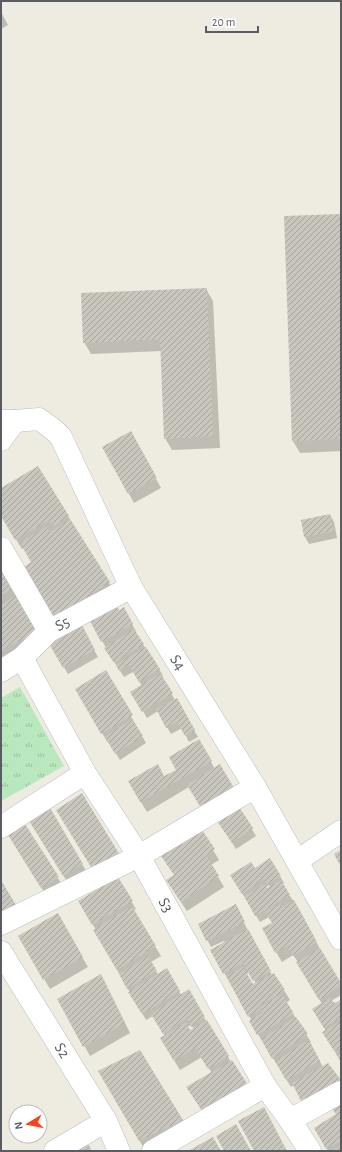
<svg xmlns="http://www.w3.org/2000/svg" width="342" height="1152" viewBox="0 0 342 1152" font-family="'Alegreya Sans',sans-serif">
  <defs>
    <pattern id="grass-tufts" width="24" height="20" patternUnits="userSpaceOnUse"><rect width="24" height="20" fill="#b9e8bf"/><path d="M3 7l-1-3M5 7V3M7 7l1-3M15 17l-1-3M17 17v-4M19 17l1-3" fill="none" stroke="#99bf9f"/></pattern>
    <pattern id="building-hatch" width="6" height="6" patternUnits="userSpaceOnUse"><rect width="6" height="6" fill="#c9c6bd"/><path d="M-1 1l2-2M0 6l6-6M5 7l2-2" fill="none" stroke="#a6a49d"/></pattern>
  </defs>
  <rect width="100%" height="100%" fill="#eeece0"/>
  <path fill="url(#grass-tufts)" d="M 20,687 L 64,766 L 1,801 L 1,698 Z"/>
  <g fill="#0003" fill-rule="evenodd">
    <path d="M 1,12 L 8,25 L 1,29 Z"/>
    <path d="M 341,215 L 341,451 L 300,453 L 293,441 Z"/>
    <path d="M 206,289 L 213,301 L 220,448 L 172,450 L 165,438 L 162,351 L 91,354 L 84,342 Z"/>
    <path d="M 136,443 L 161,488 L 134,503 L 104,448 Z"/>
    <path d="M 38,467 L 116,594 L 62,629 L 32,563 L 24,548 L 22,549 L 1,515 L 1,489 Z"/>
    <path d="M 330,515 L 334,522 L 337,538 L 309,544 L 305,537 L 302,521 Z"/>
    <path d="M 1,568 L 42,642 L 1,664 Z"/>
    <path d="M 123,609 L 136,631 L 135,632 L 159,669 L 163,676 L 162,677 L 175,700 L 176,699 L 198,737 L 189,742 L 182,728 L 171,734 L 158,711 L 147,718 L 132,692 L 142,686 L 133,672 L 124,677 L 110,655 L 90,619 L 118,612 Z"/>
    <path d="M 80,625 L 98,657 L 68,674 L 49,642 Z"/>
    <path d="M 106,672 L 146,743 L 120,760 L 109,742 L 108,743 L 76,689 Z"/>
    <path d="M 199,741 L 215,769 L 189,787 L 147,812 L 129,782 L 164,778 L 177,770 Z"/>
    <path d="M 48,808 L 88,874 L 69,885 L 30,819 Z"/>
    <path d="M 239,808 L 256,836 L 236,849 L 223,828 Z"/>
    <path d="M 25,825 L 62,885 L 46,895 L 13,842 Z"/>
    <path d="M 202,831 L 219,860 L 211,865 L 224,887 L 187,911 L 173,890 L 175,876 Z"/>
    <path d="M 255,869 L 280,876 L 284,883 L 282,884 L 300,911 L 322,953 L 341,985 L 341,995 L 331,1001 L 334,1005 L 341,1001 L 341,1061 L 327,1039 L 326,1031 L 317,1016 L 322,1004 L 298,962 L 293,955 L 282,962 L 276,952 L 273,924 L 269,917 L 260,922 L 235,882 ZM 269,885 L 270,887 L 266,890 L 265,888 Z"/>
    <path d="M 118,879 L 136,909 L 133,910 L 161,956 L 151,962 L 158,975 L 166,970 L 181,995 L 188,991 L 231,1062 L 208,1120 L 193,1097 L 212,1073 L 202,1057 L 180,1070 L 161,1039 L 165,1036 L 153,1016 L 146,1020 L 94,930 L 96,930 L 79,901 ZM 191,1025 L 194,1029 L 190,1032 L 187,1027 Z"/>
    <path d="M 239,912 L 247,929 L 272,975 L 274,974 L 290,1000 L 286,1003 L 311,1042 L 309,1043 L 323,1067 L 291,1087 L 254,1028 L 252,1021 L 211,950 L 225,942 L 224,941 L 211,947 L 199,924 ZM 250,972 L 256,984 L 253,985 L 246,974 Z"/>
    <path d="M 57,914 L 88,967 L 50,989 L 19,936 Z"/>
    <path d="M 106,985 L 130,1033 L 90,1056 L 59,999 Z"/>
    <path d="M 140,1052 L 188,1130 L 145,1150 L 99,1072 Z"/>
    <path d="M 341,1101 L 341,1151 L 328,1151 L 315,1128 L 337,1115 Z"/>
  </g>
  <g fill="url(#building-hatch)">
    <path d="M 341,214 L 341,439 L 292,441 L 284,216 Z"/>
    <path d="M 207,288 L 213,436 L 164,439 L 160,339 L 83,343 L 81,293 Z"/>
    <path d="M 131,431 L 157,478 L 128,494 L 102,447 Z"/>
    <path d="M 38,466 L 69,516 L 53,526 L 49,520 L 15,540 L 1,516 L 1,488 Z"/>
    <path d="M 330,514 L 334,531 L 304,537 L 301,520 Z"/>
    <path d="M 70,519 L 110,582 L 55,618 L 23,568 L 31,562 L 20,543 L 46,527 L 50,532 Z"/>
    <path d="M 1,566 L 14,588 L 1,595 Z"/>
    <path d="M 17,595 L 37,632 L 1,651 L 1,604 Z"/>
    <path d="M 115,604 L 119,610 L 124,607 L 133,624 L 101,642 L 89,619 Z"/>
    <path d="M 81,623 L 95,650 L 63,668 L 48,642 Z"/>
    <path d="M 134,629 L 144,644 L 114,663 L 104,648 Z"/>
    <path d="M 146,647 L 160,669 L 139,682 L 129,665 L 119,671 L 116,665 Z"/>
    <path d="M 106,670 L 133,715 L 101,734 L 75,689 Z"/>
    <path d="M 160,673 L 173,693 L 142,712 L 130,692 Z"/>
    <path d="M 177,698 L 195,730 L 185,736 L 177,722 L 166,728 L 156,709 Z"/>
    <path d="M 132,719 L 143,736 L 115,754 L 105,737 Z"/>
    <path d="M 199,739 L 212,761 L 140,802 L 128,781 L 158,764 L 164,776 L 176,770 L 169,757 Z"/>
    <path d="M 220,764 L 234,788 L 201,808 L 187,785 Z"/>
    <path d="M 82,793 L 120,855 L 94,872 L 56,810 Z"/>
    <path d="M 49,806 L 83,864 L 63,876 L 28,819 Z"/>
    <path d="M 239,807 L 253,828 L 232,843 L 217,821 Z"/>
    <path d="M 25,824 L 59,877 L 41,888 L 8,835 Z"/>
    <path d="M 202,830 L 215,849 L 206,855 L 219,876 L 181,902 L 166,880 L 174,875 L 161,856 Z"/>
    <path d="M 341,850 L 341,867 L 334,854 Z"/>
    <path d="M 270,858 L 281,876 L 267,884 L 264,879 L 242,894 L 230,875 L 251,862 L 255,868 Z"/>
    <path d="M 118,877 L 133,901 L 92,925 L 78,901 Z"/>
    <path d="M 1,880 L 19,910 L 10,916 L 6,909 L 1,912 Z"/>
    <path d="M 281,880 L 290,895 L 255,916 L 244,896 L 264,884 L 267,888 Z"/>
    <path d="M 294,900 L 317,942 L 293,956 L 287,946 L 275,953 L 262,928 L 272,923 L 265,912 L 279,903 L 281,908 Z"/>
    <path d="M 236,904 L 245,922 L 206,941 L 198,924 Z"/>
    <path d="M 132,906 L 156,946 L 117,970 L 93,930 Z"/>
    <path d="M 58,913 L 83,957 L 43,980 L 18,936 Z"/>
    <path d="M 248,929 L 271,971 L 253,981 L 243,963 L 223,974 L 210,950 Z"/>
    <path d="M 320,948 L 341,983 L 341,985 L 319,1000 L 296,962 Z"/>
    <path d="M 148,956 L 157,971 L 127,989 L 119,974 Z"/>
    <path d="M 243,967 L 253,984 L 274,973 L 285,990 L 258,1007 L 260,1010 L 248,1017 L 226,976 Z"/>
    <path d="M 167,968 L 180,991 L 142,1014 L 128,992 Z"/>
    <path d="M 101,974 L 125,1023 L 83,1047 L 57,999 Z"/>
    <path d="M 189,989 L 205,1017 L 191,1027 L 187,1018 L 163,1034 L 151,1014 Z"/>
    <path d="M 282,994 L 294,1014 L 257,1035 L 249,1021 L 263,1012 L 260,1007 Z"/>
    <path d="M 329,998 L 335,1003 L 341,1000 L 341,1017 L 324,1028 L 312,1009 Z"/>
    <path d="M 296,1017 L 308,1034 L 272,1059 L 261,1039 Z"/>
    <path d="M 207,1020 L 229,1056 L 208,1069 L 195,1048 L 174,1061 L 160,1038 L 186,1022 L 190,1030 Z"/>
    <path d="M 341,1021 L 341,1047 L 334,1051 L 322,1032 Z"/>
    <path d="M 309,1040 L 320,1061 L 286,1080 L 275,1061 Z"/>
    <path d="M 140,1050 L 183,1120 L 139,1141 L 98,1071 Z"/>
    <path d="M 341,1050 L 341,1062 L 336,1054 Z"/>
    <path d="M 232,1060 L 248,1085 L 202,1110 L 186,1087 Z"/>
    <path d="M 328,1063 L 341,1080 L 341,1086 L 303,1105 L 292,1083 Z"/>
    <path d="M 341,1100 L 341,1141 L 326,1149 L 314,1128 L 336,1114 L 330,1106 Z"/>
    <path d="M 264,1107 L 287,1151 L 254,1151 L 238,1121 Z"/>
    <path d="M 236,1124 L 251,1151 L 224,1151 L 216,1136 Z"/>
    <path d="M 213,1137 L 221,1151 L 188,1151 Z"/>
    <path d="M 86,1140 L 92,1151 L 68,1151 Z"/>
    <path d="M 341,1146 L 341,1151 L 331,1151 Z"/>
  </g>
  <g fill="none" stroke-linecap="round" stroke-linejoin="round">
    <g stroke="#bbbdc4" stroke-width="23">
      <g id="minor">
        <path id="s1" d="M 1,421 L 15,421 L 39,419 L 54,430 L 61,437 L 131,587 L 255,787 L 341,939"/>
        <path d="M 1,440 L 15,421"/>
        <path d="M 1,548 L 49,631"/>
        <path id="s2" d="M 22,658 L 85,773 L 139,856 L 265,1086 L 290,1120 L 310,1151"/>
        <path id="s3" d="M 1,671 L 22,658 L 49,631 L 131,587"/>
        <path d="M 1,827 L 85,773"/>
        <path d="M 297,861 L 341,831"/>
        <path d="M 1,924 L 139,856 L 255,787"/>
        <path id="s4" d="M 1,952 L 106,1121 L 119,1151"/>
        <path d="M 290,1120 L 341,1092"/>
        <path d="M 55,1151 L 106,1121"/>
        <path d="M 153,1151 L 265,1086"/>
      </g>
    </g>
    <use href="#minor" stroke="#fff" stroke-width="22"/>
  </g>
  <g text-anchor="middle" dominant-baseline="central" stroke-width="3" stroke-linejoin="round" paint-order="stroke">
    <g font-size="16" fill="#595c63" stroke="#fff">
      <text stroke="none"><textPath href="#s3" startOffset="78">S5</textPath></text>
      <text stroke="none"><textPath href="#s1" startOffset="321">S4</textPath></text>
      <text stroke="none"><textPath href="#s2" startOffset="286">S3</textPath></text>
      <text stroke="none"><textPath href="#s4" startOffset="116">S2</textPath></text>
    </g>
  </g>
  <rect width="342" height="1152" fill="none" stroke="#595c63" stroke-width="4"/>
  <g transform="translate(28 1124) rotate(260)"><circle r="19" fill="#ffffff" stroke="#bdbec1"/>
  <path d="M0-3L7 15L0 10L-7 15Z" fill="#fa431a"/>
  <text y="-6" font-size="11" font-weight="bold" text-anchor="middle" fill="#595c63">N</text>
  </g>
  <path d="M206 26v6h52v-6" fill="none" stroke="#595c63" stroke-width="2"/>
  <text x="212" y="26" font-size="12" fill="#595c63" stroke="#ffffff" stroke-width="3" paint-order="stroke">20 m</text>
</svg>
